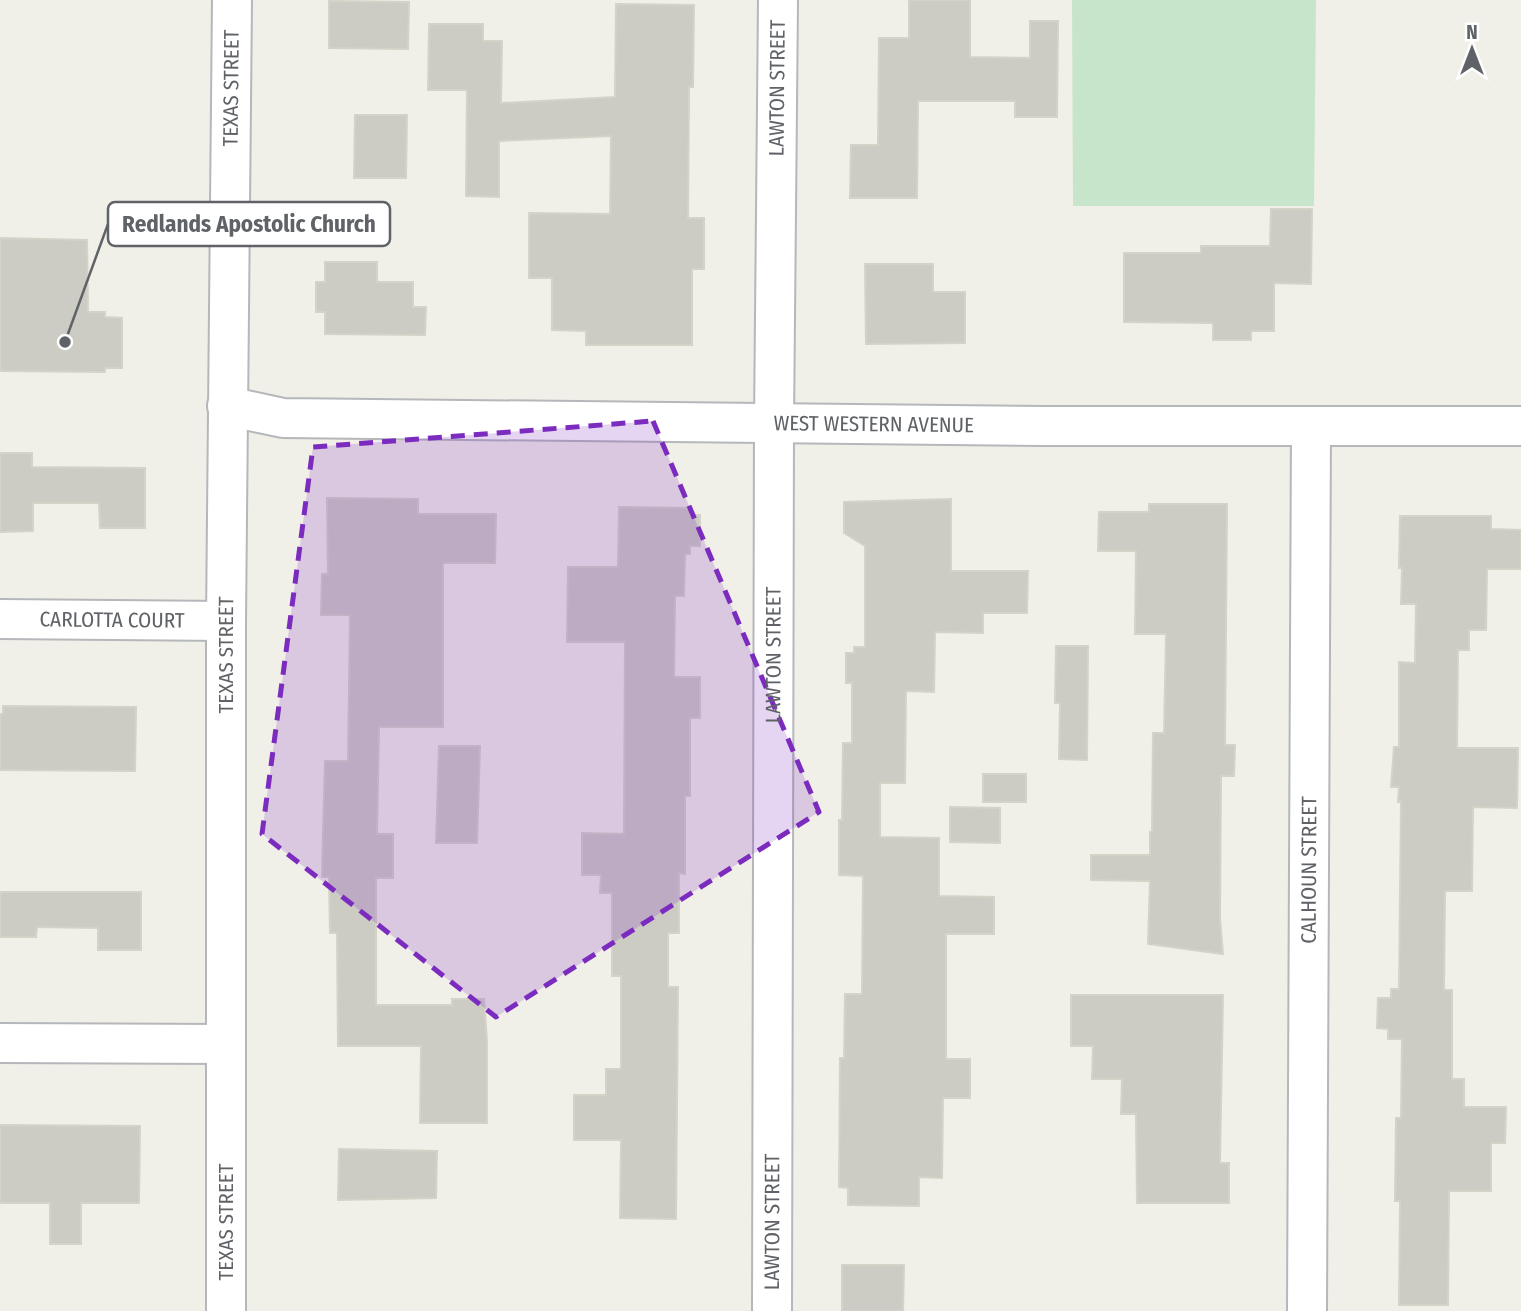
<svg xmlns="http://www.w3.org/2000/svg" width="1521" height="1311" viewBox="0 0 1521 1311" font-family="'Fira Sans Condensed',sans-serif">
  <rect width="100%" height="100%" fill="#f0efe8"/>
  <path fill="#c7e5cb" d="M 1072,0 L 1316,0 L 1314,206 L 1073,206 Z"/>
  <g fill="#cccbc4" stroke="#d5d2c7" stroke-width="2">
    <path d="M 909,0 L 970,0 L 970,57 L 1030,58 L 1030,21 L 1058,21 L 1057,117 L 1015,117 L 1015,101 L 918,101 L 917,198 L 850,198 L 851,145 L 878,145 L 879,38 L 909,38 Z"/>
    <path d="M 329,1 L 409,2 L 408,49 L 329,48 Z"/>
    <path d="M 616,4 L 694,5 L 693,87 L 689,87 L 688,218 L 704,218 L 704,269 L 692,269 L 692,345 L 586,345 L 586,331 L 552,330 L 552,278 L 529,278 L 529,213 L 610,214 L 611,136 L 499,141 L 499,197 L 466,196 L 467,90 L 428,90 L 429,24 L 483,24 L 483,41 L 502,41 L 501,103 L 615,97 Z"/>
    <path d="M 355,115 L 407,115 L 406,178 L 354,178 Z"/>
    <path d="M 1271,209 L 1312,209 L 1311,284 L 1274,283 L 1274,331 L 1251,331 L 1251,340 L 1213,340 L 1213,323 L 1124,322 L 1124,253 L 1201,253 L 1201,246 L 1270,246 Z"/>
    <path d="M 0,238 L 87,240 L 88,312 L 105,312 L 105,317 L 122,318 L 122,368 L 105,368 L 105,372 L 0,371 Z"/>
    <path d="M 325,262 L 377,262 L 377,282 L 413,282 L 413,307 L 426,307 L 425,335 L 325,334 L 325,312 L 316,312 L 316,282 L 325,282 Z"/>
    <path d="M 865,264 L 933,264 L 933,292 L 965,292 L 965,343 L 866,344 Z"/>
    <path d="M 0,453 L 32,453 L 32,467 L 145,468 L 145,528 L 100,528 L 99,503 L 33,503 L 33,531 L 0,532 Z"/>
    <path d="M 327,498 L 418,499 L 418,514 L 496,514 L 495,563 L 443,563 L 443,727 L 379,727 L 377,834 L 393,834 L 393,878 L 376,878 L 376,1005 L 452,1005 L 452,999 L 484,999 L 487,1041 L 487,1123 L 420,1123 L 421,1046 L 338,1046 L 337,933 L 330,933 L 329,877 L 322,877 L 323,833 L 325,761 L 348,761 L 350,615 L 321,615 L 322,574 L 328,574 Z"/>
    <path d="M 951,499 L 951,571 L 1028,571 L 1027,613 L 983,613 L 983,633 L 935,632 L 934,692 L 906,691 L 905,783 L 880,783 L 880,837 L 939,838 L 939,896 L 994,897 L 994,934 L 946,934 L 946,1059 L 970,1059 L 970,1098 L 943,1098 L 942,1178 L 919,1177 L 919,1206 L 848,1205 L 848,1188 L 839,1187 L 840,1058 L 844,1058 L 845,994 L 862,994 L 863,876 L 839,875 L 839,820 L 842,820 L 843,743 L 852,743 L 852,683 L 846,683 L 846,653 L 854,653 L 854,647 L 865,647 L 865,546 L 844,533 L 844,502 Z"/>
    <path d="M 1149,504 L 1227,504 L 1225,745 L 1235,745 L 1234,776 L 1221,776 L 1220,918 L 1223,954 L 1148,944 L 1150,881 L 1091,880 L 1091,855 L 1150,855 L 1150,832 L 1152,832 L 1153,733 L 1164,733 L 1166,634 L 1135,634 L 1136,551 L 1098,551 L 1099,512 L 1149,512 Z"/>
    <path d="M 619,507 L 690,508 L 690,515 L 700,515 L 700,546 L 690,546 L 690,554 L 685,554 L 684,596 L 675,596 L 674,677 L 700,677 L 700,718 L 690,718 L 690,796 L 685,796 L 685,874 L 679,873 L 679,933 L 668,933 L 668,987 L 678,987 L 676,1219 L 620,1218 L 621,1140 L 574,1140 L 574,1095 L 606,1095 L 606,1069 L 621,1069 L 621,976 L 612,976 L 612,893 L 600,893 L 601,875 L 582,875 L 582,833 L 624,834 L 625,642 L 567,642 L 568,567 L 618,567 Z"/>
    <path d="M 1400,516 L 1491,516 L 1491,529 L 1521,530 L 1521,569 L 1487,569 L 1486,630 L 1469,630 L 1469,650 L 1458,650 L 1457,748 L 1518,748 L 1517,808 L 1473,807 L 1472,891 L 1445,891 L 1444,990 L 1452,990 L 1452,1079 L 1464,1079 L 1464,1107 L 1506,1107 L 1505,1143 L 1491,1143 L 1491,1191 L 1449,1191 L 1448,1305 L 1399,1305 L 1400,1201 L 1395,1201 L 1396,1118 L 1401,1118 L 1402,1039 L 1388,1039 L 1388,1029 L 1377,1028 L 1378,998 L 1391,998 L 1391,989 L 1399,989 L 1401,802 L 1398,802 L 1399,787 L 1391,787 L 1394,747 L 1399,747 L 1399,662 L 1415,663 L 1416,604 L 1401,604 L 1402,568 L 1399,568 Z"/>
    <path d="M 1056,646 L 1088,646 L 1087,760 L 1059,759 L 1060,703 L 1055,703 Z"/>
    <path d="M 3,706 L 136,707 L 135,771 L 0,770 L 0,714 L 3,714 Z"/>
    <path d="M 439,746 L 480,746 L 477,843 L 436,843 Z"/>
    <rect x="983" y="774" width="43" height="28"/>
    <path d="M 950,807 L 1000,808 L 1000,843 L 950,842 Z"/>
    <path d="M 0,892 L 141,892 L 141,950 L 98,950 L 98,928 L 37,927 L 36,937 L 0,937 Z"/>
    <path d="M 1071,995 L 1223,995 L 1220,1163 L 1229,1163 L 1229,1203 L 1137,1203 L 1136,1114 L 1121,1114 L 1122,1079 L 1092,1079 L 1093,1046 L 1071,1046 Z"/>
    <path d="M 0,1125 L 140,1126 L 139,1203 L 81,1203 L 81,1244 L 50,1244 L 50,1203 L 0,1203 Z"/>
    <path d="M 339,1149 L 437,1151 L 436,1198 L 338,1200 Z"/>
    <path d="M 842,1265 L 904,1265 L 903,1311 L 842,1311 Z"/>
  </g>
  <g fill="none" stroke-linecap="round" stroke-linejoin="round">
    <g stroke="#b5b7bb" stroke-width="42">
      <g id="minor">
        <path id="s1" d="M 227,406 L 283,418 L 1045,426 L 1521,426"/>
        <path id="s2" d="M 0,619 L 226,621"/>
        <path d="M 0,1043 L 225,1044"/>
        <path id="s3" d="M 226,1311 L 226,621 L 232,0"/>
        <path id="s4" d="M 772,1311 L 774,423 L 778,0"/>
        <path id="s5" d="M 1307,1311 L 1311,428"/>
      </g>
    </g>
    <use href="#minor" stroke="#fff" stroke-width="38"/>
  </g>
  <path fill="#7b2cbf" fill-opacity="0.2" stroke="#7b2cbf" stroke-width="5" stroke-dasharray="14 9" stroke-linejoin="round" d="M 653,421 L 819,812 L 496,1017 L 262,834 L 313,447 Z"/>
  <g text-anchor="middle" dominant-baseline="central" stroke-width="5" stroke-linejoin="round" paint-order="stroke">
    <g font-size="21" fill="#5f6267" stroke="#fff">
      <text stroke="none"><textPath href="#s3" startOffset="1223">TEXAS STREET</textPath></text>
      <text stroke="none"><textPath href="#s4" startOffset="1223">LAWTON STREET</textPath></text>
      <text stroke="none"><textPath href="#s1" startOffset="648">WEST WESTERN AVENUE</textPath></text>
      <text stroke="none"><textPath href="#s2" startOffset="112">CARLOTTA COURT</textPath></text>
      <text stroke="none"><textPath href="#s3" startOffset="656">TEXAS STREET</textPath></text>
      <text stroke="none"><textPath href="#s4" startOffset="656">LAWTON STREET</textPath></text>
      <text stroke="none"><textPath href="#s5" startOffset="441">CALHOUN STREET</textPath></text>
      <text transform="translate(226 1222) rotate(-90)">TEXAS STREET</text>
      <text stroke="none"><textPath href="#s4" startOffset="89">LAWTON STREET</textPath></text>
    </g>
  </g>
  <path fill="none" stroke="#5f6267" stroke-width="2.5" d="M65 342L108 224"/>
  <circle fill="#5f6267" stroke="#fff" stroke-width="2.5" cx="65" cy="342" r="7"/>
  <rect fill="#fff" stroke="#5f6267" stroke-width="2.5" x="108" y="202" width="282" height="44" rx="7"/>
  <g font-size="23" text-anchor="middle" font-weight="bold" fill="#5f6267">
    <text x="249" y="232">Redlands Apostolic Church</text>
  </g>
  <g transform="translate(1472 49)" stroke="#ffffff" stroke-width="5" paint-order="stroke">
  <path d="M0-5L12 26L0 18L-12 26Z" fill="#5f6267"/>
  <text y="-10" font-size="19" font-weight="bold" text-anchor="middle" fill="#5f6267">N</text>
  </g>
</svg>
